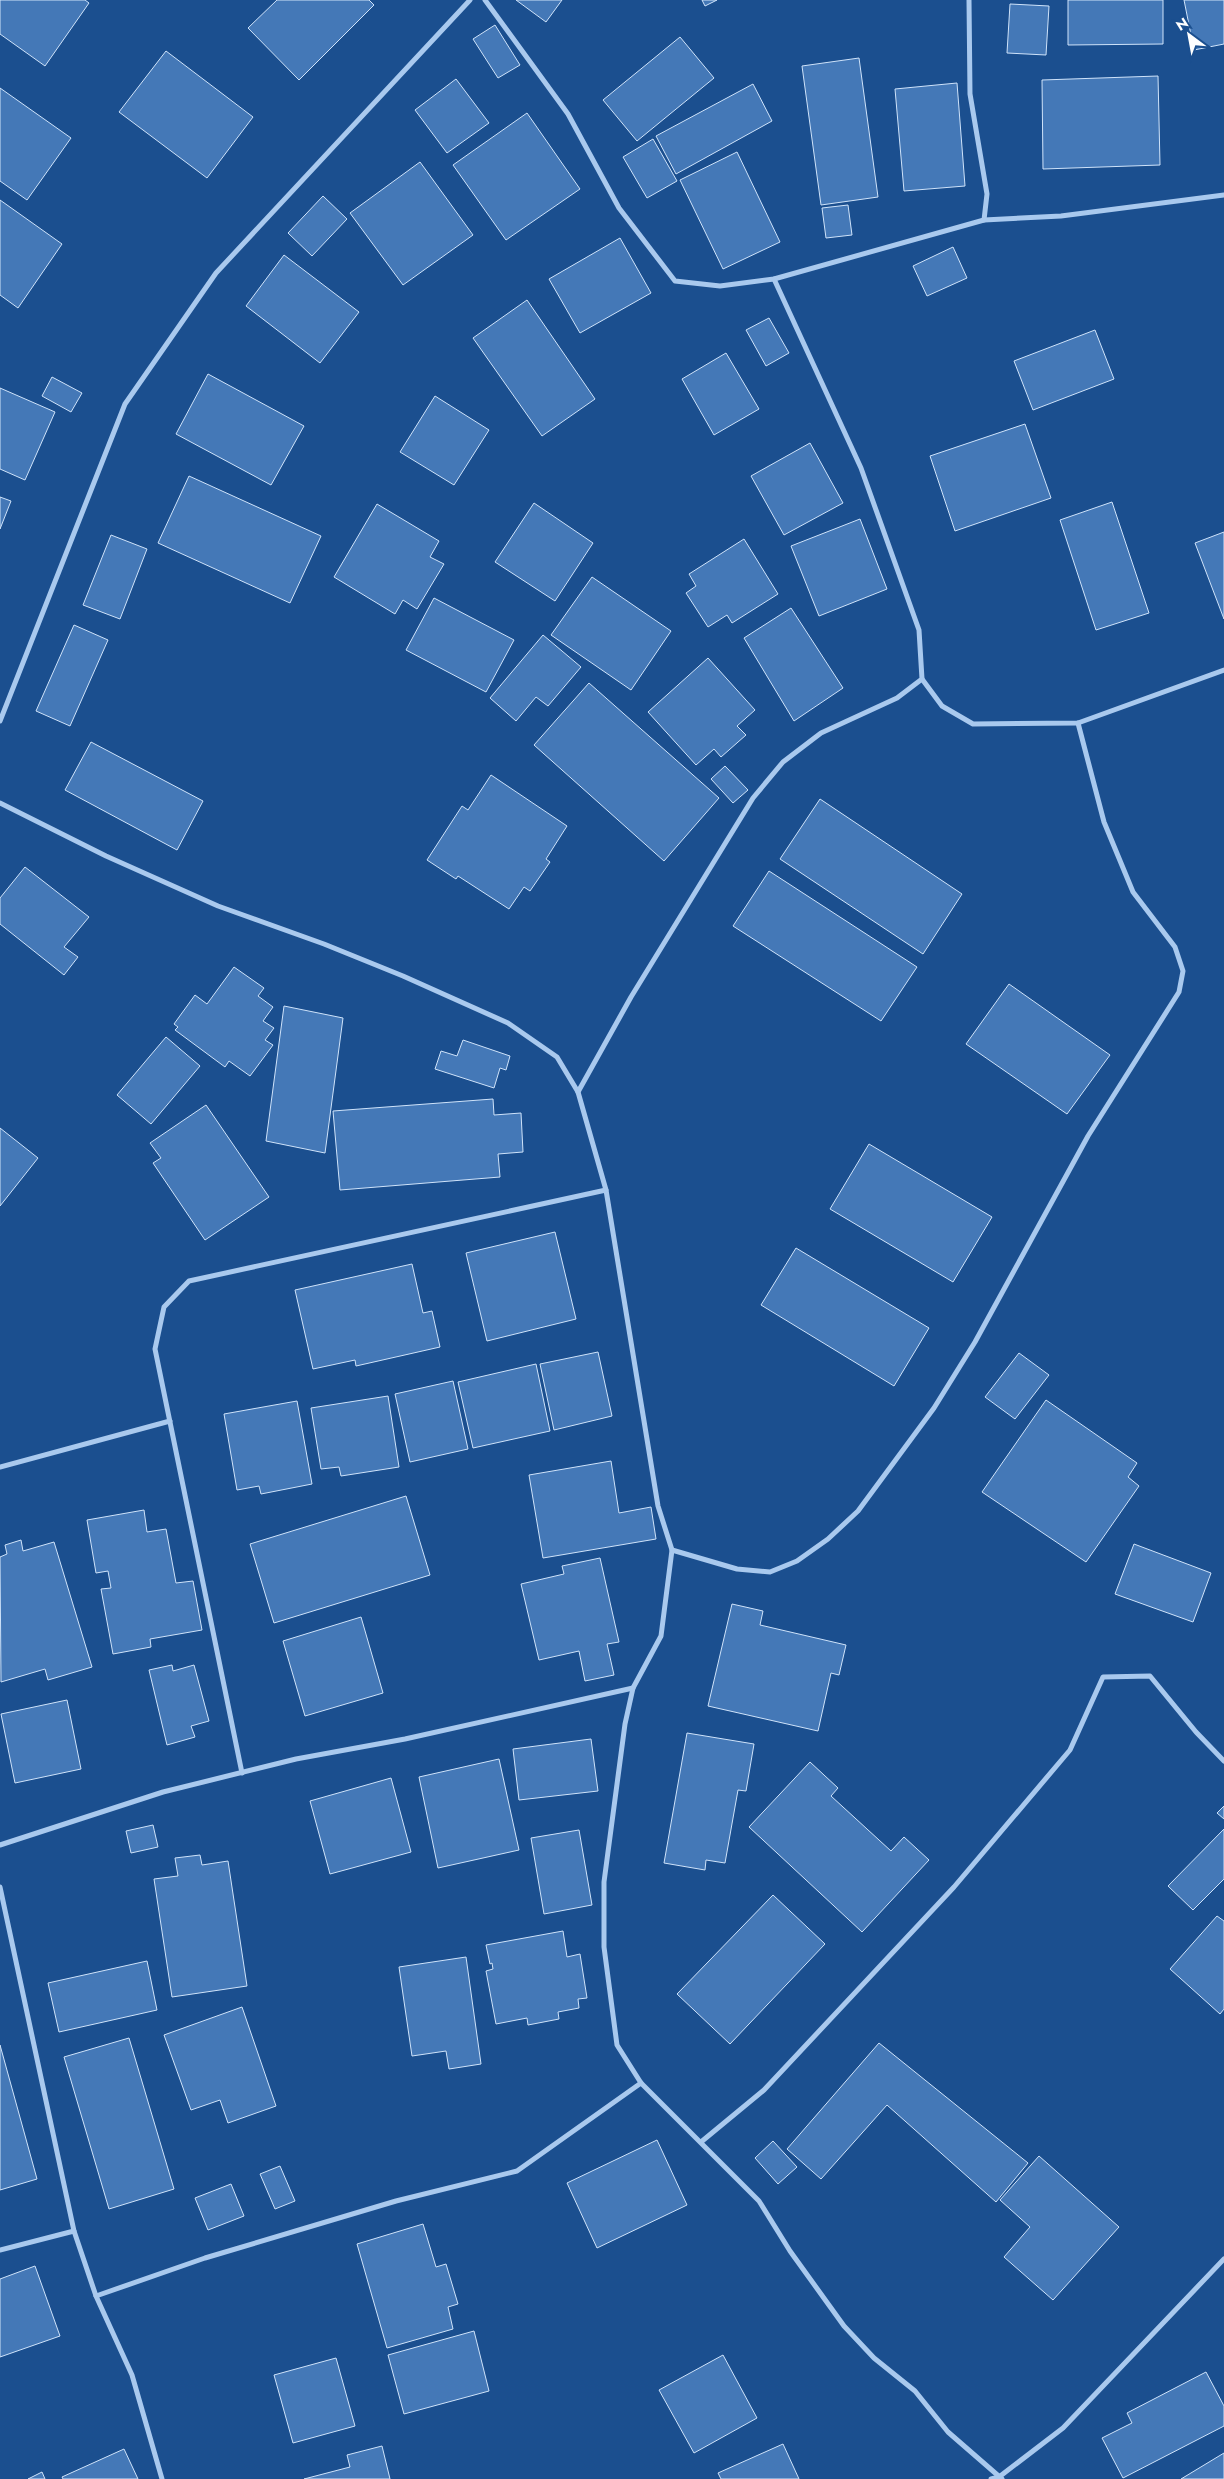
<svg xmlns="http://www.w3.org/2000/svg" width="1224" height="2479" viewBox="0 0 1224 2479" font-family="Jost,sans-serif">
  <rect width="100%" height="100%" fill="#1b4f8f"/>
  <g fill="#4478b7" stroke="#cfe3fa">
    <path d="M 0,0 L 85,0 L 89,3 L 45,66 L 0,34 Z"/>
    <path d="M 277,0 L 369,0 L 374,5 L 299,80 L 248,28 Z"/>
    <path d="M 516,0 L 562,0 L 546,22 Z"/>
    <path d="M 702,0 L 717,0 L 705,6 Z"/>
    <path d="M 1068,0 L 1163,0 L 1163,44 L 1068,45 Z"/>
    <path d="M 1184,0 L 1224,0 L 1224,44 L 1194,50 Z"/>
    <path d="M 1010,4 L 1049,6 L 1046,55 L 1007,53 Z"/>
    <path d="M 495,25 L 520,65 L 498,78 L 473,39 Z"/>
    <path d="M 680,37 L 714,78 L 637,141 L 603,100 Z"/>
    <path d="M 166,51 L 253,117 L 207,178 L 119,112 Z"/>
    <path d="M 859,58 L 878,197 L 821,205 L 802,66 Z"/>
    <path d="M 1158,76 L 1160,165 L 1043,169 L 1042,80 Z"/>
    <path d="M 456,79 L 489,123 L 447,153 L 415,110 Z"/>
    <path d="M 957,83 L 965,186 L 904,191 L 895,89 Z"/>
    <path d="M 753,84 L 772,121 L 676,174 L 656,136 Z"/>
    <path d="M 0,88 L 71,138 L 27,200 L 0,181 Z"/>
    <path d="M 527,113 L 580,189 L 506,240 L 453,165 Z"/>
    <path d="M 653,139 L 677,181 L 647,198 L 623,157 Z"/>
    <path d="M 737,152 L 780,242 L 723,269 L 680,180 Z"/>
    <path d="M 420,162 L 473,235 L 403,285 L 350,213 Z"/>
    <path d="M 323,196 L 347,219 L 312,256 L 288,233 Z"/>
    <path d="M 0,200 L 62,244 L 18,308 L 0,295 Z"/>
    <path d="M 848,205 L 852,235 L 826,238 L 822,208 Z"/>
    <path d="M 620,238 L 651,293 L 580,333 L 549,279 Z"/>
    <path d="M 953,247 L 967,278 L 927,296 L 913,266 Z"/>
    <path d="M 284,255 L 359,312 L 320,363 L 246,306 Z"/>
    <path d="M 527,300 L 595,399 L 542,436 L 473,338 Z"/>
    <path d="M 769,318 L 789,353 L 766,366 L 746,330 Z"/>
    <path d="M 1095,330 L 1114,379 L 1033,410 L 1014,361 Z"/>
    <path d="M 726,353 L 759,409 L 714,435 L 682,379 Z"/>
    <path d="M 208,374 L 304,426 L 271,485 L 176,434 Z"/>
    <path d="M 52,377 L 82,393 L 71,412 L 42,396 Z"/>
    <path d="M 0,388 L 55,412 L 25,480 L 0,469 Z"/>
    <path d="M 435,396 L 489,430 L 454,485 L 400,452 Z"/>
    <path d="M 1025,424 L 1051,498 L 955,531 L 930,456 Z"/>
    <path d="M 810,443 L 843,503 L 784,535 L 751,476 Z"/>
    <path d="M 189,476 L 321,536 L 290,603 L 158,543 Z"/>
    <path d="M 0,497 L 11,501 L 0,529 Z"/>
    <path d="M 1112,502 L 1149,613 L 1096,630 L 1060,520 Z"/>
    <path d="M 534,503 L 593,543 L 555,601 L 495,562 Z"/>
    <path d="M 377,504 L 439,541 L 430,557 L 444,564 L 417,609 L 403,600 L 395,614 L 334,577 Z"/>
    <path d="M 860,519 L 887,589 L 819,616 L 791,546 Z"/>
    <path d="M 1224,532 L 1224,619 L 1195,543 Z"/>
    <path d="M 111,535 L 147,549 L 120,619 L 83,605 Z"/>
    <path d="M 744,539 L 778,594 L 732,623 L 727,615 L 708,627 L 686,593 L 696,586 L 689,574 Z"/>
    <path d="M 592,577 L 671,631 L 631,690 L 551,635 Z"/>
    <path d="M 434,598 L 514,640 L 486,692 L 406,650 Z"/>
    <path d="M 791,608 L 843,688 L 794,721 L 744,638 Z"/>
    <path d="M 74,625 L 108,640 L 70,726 L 36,711 Z"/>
    <path d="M 543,635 L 581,667 L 548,706 L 536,697 L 516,721 L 490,698 Z"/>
    <path d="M 708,658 L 755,710 L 737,726 L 746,735 L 721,757 L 714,749 L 696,765 L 648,712 Z"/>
    <path d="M 589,683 L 719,798 L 664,861 L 534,745 Z"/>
    <path d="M 91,742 L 203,801 L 177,850 L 65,790 Z"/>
    <path d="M 725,766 L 748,790 L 733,803 L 711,779 Z"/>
    <path d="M 491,775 L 567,826 L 546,859 L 550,862 L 530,891 L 524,887 L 509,909 L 458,876 L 456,879 L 427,860 L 462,806 L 468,810 Z"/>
    <path d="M 820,799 L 962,894 L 923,954 L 780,859 Z"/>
    <path d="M 25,867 L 89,917 L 64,947 L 78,957 L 64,975 L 0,924 L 0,898 Z"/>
    <path d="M 769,871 L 917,967 L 881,1021 L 733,926 Z"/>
    <path d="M 234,967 L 264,988 L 258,996 L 273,1007 L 263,1021 L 274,1028 L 265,1040 L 273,1045 L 250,1076 L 229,1061 L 225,1067 L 175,1030 L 178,1027 L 174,1024 L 195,995 L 207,1004 Z"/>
    <path d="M 1009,984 L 1110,1055 L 1067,1114 L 966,1044 Z"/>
    <path d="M 284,1006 L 343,1018 L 325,1153 L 266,1141 Z"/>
    <path d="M 166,1037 L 200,1066 L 151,1124 L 117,1095 Z"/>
    <path d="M 463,1040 L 510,1056 L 506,1070 L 500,1068 L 494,1088 L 435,1069 L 441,1051 L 457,1056 Z"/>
    <path d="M 493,1099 L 494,1115 L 521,1113 L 523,1152 L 498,1154 L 500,1177 L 340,1190 L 333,1111 Z"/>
    <path d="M 206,1105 L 269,1197 L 205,1240 L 153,1163 L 161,1158 L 150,1143 Z"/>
    <path d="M 0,1128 L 38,1158 L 0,1206 Z"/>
    <path d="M 869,1144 L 992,1217 L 953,1282 L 830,1209 Z"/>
    <path d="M 555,1232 L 576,1319 L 487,1341 L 466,1253 Z"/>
    <path d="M 796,1248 L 929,1328 L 894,1386 L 761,1305 Z"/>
    <path d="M 412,1264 L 423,1313 L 432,1311 L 440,1347 L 356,1366 L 355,1360 L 313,1369 L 295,1290 Z"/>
    <path d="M 598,1352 L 612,1416 L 554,1430 L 540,1364 Z"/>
    <path d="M 1019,1353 L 1049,1375 L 1015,1419 L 985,1397 Z"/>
    <path d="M 536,1364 L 550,1431 L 473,1448 L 458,1382 Z"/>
    <path d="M 453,1381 L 468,1449 L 410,1462 L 395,1394 Z"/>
    <path d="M 388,1396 L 399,1467 L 341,1476 L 339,1467 L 321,1469 L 311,1408 Z"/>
    <path d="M 1046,1400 L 1137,1463 L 1128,1477 L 1139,1486 L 1086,1562 L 982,1492 Z"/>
    <path d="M 297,1401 L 312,1484 L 261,1494 L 259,1486 L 237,1490 L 224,1414 Z"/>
    <path d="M 611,1461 L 619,1513 L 651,1507 L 656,1539 L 543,1558 L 529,1475 Z"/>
    <path d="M 406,1496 L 430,1575 L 274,1623 L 250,1544 Z"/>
    <path d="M 144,1510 L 147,1532 L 166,1529 L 176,1583 L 193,1581 L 202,1630 L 150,1639 L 151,1647 L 113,1654 L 101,1589 L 111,1588 L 108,1571 L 96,1573 L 87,1520 Z"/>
    <path d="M 21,1540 L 23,1551 L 54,1542 L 92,1667 L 48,1680 L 45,1669 L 1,1682 L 0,1557 L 7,1554 L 5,1545 Z"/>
    <path d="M 1134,1544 L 1211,1573 L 1193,1622 L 1115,1594 Z"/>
    <path d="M 600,1558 L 619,1642 L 607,1644 L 614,1675 L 585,1681 L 579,1651 L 539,1660 L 521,1584 L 564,1574 L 562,1566 Z"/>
    <path d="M 732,1604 L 763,1611 L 760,1625 L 846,1645 L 839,1675 L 831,1673 L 818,1731 L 708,1706 Z"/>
    <path d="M 361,1617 L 383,1693 L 305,1716 L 283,1641 Z"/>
    <path d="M 172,1665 L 173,1671 L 194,1665 L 209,1721 L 191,1726 L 195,1737 L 167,1745 L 149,1670 Z"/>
    <path d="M 67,1700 L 81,1769 L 15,1783 L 1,1714 Z"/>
    <path d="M 687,1733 L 754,1744 L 746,1791 L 738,1790 L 725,1863 L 706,1860 L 705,1870 L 664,1863 Z"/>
    <path d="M 591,1739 L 598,1791 L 519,1800 L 513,1749 Z"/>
    <path d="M 499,1759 L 519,1850 L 438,1868 L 419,1777 Z"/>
    <path d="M 810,1762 L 838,1788 L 831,1796 L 891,1851 L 904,1837 L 929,1860 L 862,1932 L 749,1827 Z"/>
    <path d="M 391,1778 L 411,1852 L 330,1874 L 310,1801 Z"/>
    <path d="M 1224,1806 L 1224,1819 L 1217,1813 Z"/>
    <path d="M 153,1825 L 158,1847 L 131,1853 L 126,1831 Z"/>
    <path d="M 1224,1829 L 1224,1879 L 1193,1910 L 1168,1886 Z"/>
    <path d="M 579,1830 L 592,1905 L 544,1914 L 531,1838 Z"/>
    <path d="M 200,1855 L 202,1865 L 228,1861 L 247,1986 L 172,1997 L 154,1879 L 178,1876 L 175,1858 Z"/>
    <path d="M 773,1895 L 825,1944 L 730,2044 L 677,1994 Z"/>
    <path d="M 1217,1916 L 1224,1921 L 1224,2009 L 1220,2014 L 1170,1969 Z"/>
    <path d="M 563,1931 L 567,1957 L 580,1954 L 587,1998 L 578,1999 L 579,2008 L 558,2012 L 559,2019 L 528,2025 L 527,2018 L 496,2024 L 486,1971 L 493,1969 L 492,1963 L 490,1964 L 486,1945 Z"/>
    <path d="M 466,1957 L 481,2064 L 449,2069 L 446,2051 L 412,2056 L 399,1967 Z"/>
    <path d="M 147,1961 L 157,2010 L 59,2032 L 48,1983 Z"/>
    <path d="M 242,2007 L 276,2106 L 228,2123 L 220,2100 L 191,2110 L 164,2035 Z"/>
    <path d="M 129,2038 L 174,2189 L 109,2209 L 64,2057 Z"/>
    <path d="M 879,2043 L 1028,2163 L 996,2202 L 887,2105 L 821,2179 L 787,2149 Z"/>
    <path d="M 0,2045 L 37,2179 L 0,2190 Z"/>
    <path d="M 657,2140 L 687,2205 L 597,2248 L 567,2183 Z"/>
    <path d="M 773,2141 L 797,2167 L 778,2184 L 755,2158 Z"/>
    <path d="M 1039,2156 L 1119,2227 L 1053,2300 L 1004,2257 L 1030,2227 L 1000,2200 Z"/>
    <path d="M 280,2166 L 295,2201 L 275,2209 L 260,2174 Z"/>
    <path d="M 231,2184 L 244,2216 L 208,2230 L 195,2198 Z"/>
    <path d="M 423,2224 L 436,2267 L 446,2264 L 458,2304 L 448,2307 L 453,2329 L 387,2348 L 357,2244 Z"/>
    <path d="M 35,2266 L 60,2336 L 0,2357 L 0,2279 Z"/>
    <path d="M 474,2331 L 489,2391 L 404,2414 L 388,2355 Z"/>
    <path d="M 723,2355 L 757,2418 L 694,2453 L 659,2390 Z"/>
    <path d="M 336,2358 L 355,2426 L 293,2443 L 274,2375 Z"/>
    <path d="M 1206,2372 L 1224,2406 L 1224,2426 L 1123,2478 L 1102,2438 L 1132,2423 L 1127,2413 Z"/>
    <path d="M 783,2444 L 799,2479 L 721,2479 L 718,2473 Z"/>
    <path d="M 382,2446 L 390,2479 L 304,2479 L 350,2467 L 347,2455 Z"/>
    <path d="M 124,2449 L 138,2479 L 63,2479 L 62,2477 Z"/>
    <path d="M 1224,2453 L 1224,2479 L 1181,2479 Z"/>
    <path d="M 42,2472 L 45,2479 L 28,2479 Z"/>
  </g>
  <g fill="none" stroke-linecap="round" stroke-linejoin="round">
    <g stroke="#a9c9ee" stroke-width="5">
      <path d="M 485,0 L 568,114 L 619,208 L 675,281 L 720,286 L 774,279 L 984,220 L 1061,216 L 1224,195"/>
      <path d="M 969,0 L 970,94 L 987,194 L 984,220"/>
      <path d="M 922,679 L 942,706 L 973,724 L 1078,723 L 1224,670"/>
      <path d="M 0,721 L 125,404 L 216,273 L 470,0"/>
      <path d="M 0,803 L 106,856 L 218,906 L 324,944 L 403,976 L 508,1023 L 557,1057 L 578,1092 L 606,1190 L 658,1506 L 672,1550 L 661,1636 L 633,1688 L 625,1724 L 604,1882 L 604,1947 L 617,2045 L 641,2083 L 759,2201 L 790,2251 L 844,2326 L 874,2358 L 915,2391 L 948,2432 L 1002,2479"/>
      <path d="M 578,1092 L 631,997 L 753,798 L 783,762 L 821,733 L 897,698 L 922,679 L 919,630 L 861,468 L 774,279"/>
      <path d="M 0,1467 L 170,1421"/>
      <path d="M 672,1550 L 737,1569 L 770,1572 L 797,1561 L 828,1539 L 858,1511 L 934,1408 L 975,1342 L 1088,1136 L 1179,992 L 1183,971 L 1175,947 L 1133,892 L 1104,822 L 1078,723"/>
      <path d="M 242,1773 L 155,1349 L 164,1307 L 189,1281 L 606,1190"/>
      <path d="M 0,1845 L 163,1792 L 296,1759 L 405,1739 L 633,1688"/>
      <path d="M 0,1887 L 74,2231 L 0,2250"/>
      <path d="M 701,2142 L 764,2090 L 954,1887 L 1070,1750 L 1103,1677 L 1150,1676 L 1196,1732 L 1224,1761"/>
      <path d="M 74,2231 L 96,2296"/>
      <path d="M 162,2479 L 132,2375 L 96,2296 L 205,2258 L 396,2201 L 517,2171 L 641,2083"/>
      <path d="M 991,2479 L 999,2477 L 1063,2428 L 1224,2259"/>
    </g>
  </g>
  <g transform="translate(1189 35) rotate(328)" stroke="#1b4f8f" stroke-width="4" paint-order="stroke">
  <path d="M0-4L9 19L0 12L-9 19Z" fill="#ffffff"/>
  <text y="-8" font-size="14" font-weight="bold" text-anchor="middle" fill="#ffffff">N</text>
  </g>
</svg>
